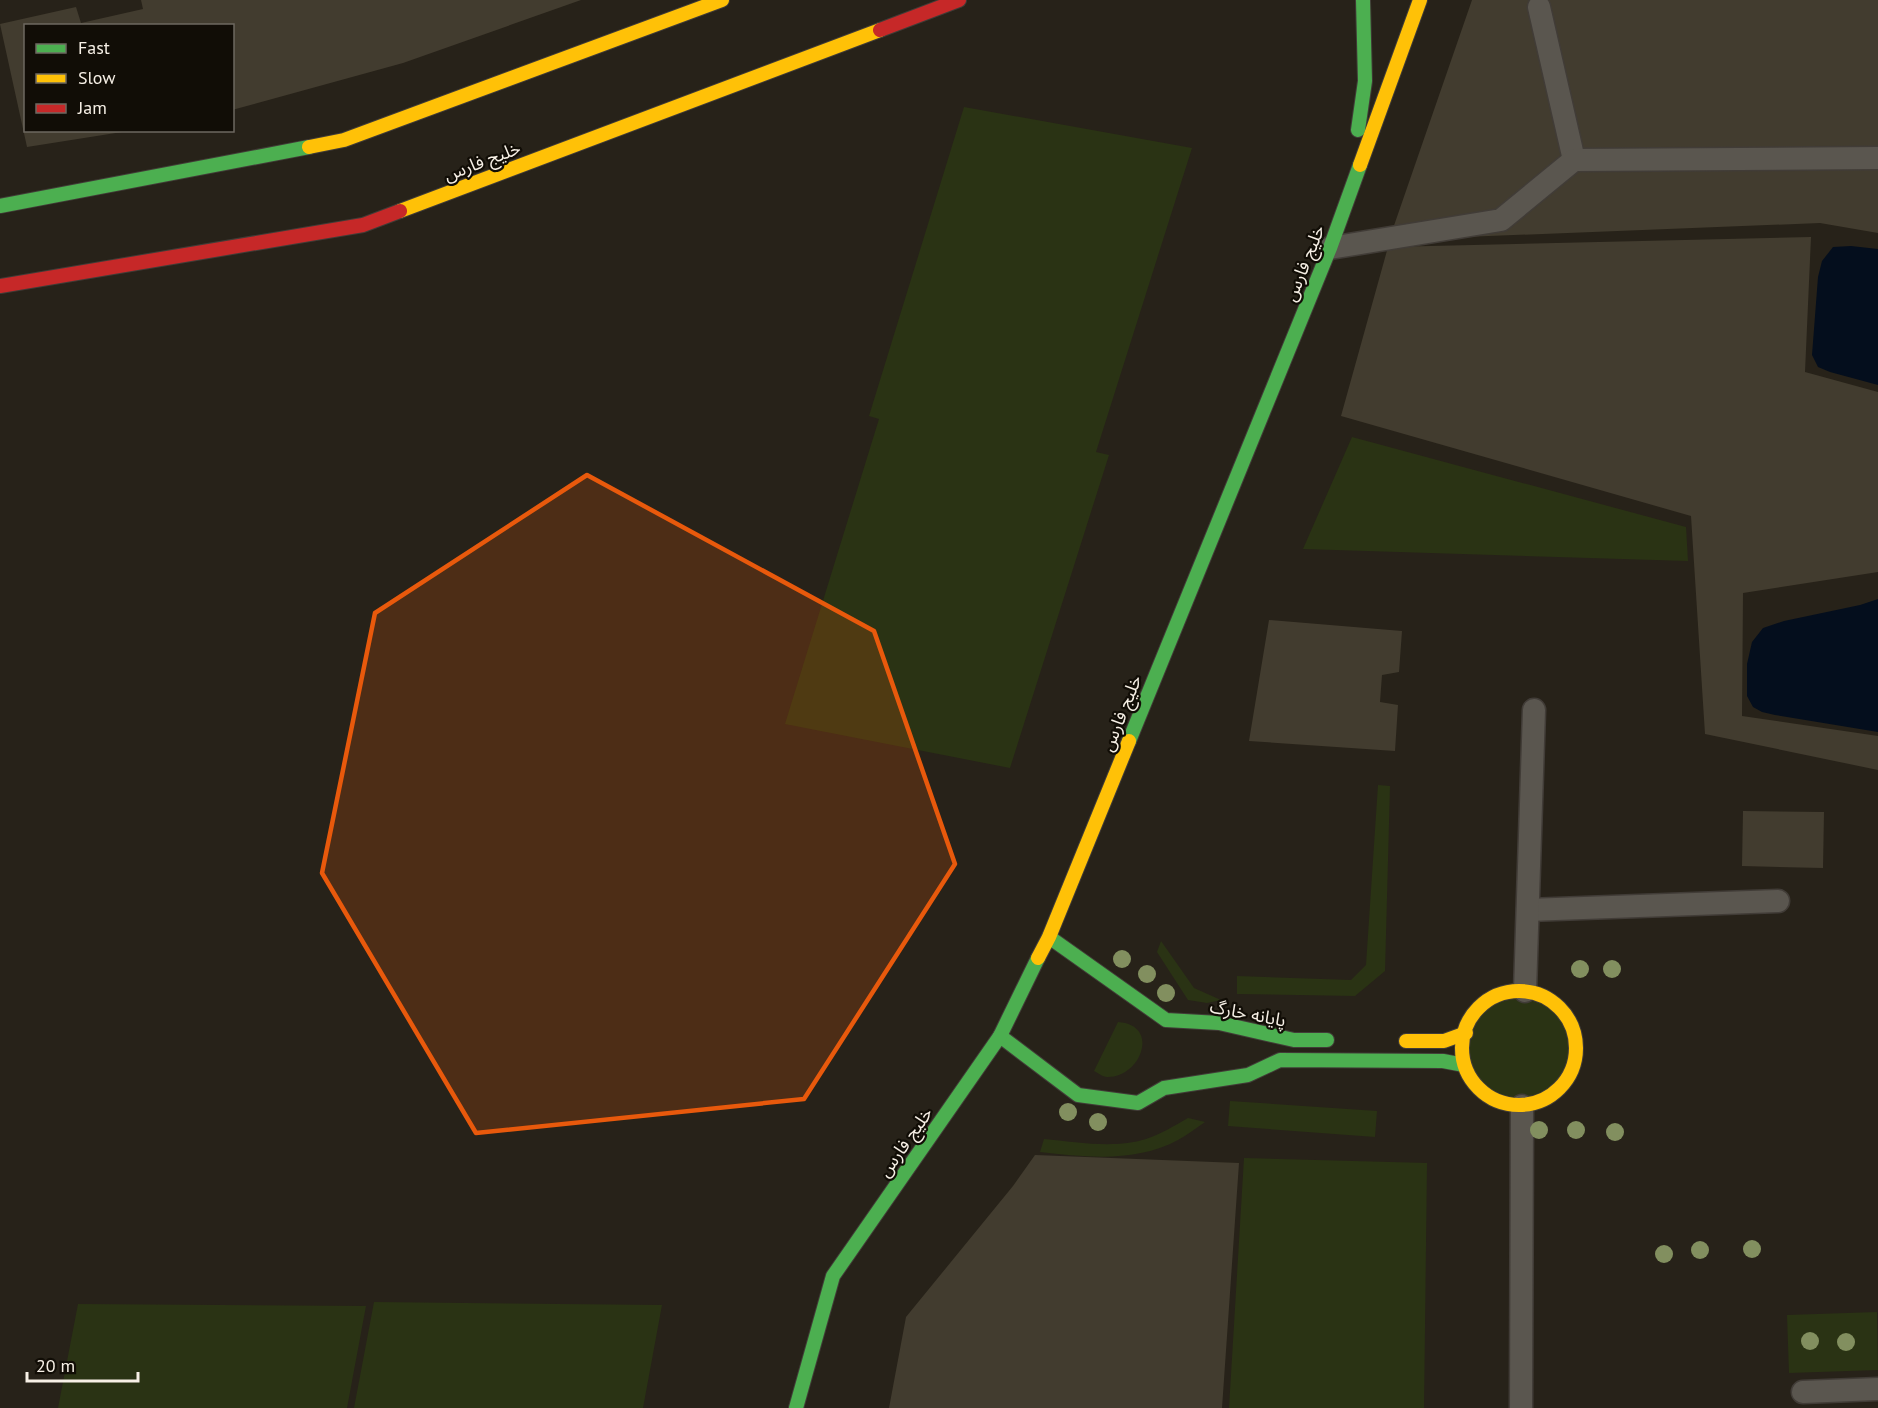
<svg xmlns="http://www.w3.org/2000/svg" width="1878" height="1408" viewBox="0 0 1878 1408" font-family="'PT Sans','Noto Sans Arabic',sans-serif">
  <rect width="100%" height="100%" fill="#272219"/>
  <g fill="#2a3314">
    <path d="M 964,107 L 1192,148 L 1096,452 L 1109,455 L 1010,768 L 785,724 L 879,419 L 869,416 Z"/>
    <path d="M 1352,437 L 1686,527 L 1688,561 L 1303,549 Z"/>
    <path d="M 1378,785 L 1390,786 L 1385,971 L 1355,996 L 1237,994 L 1237,976 L 1351,980 L 1366,965 Z"/>
    <path d="M 1161,941 L 1194,988 L 1221,1000 L 1207,1003 L 1188,1000 L 1157,952 Z"/>
    <path d="M 1525,991 C 1531,992 1538,993 1543,996 C 1610,1026 1564,1134 1494,1100 C 1485,1096 1472,1086 1468,1076 C 1466,1069 1467,1060 1467,1053 C 1466,1047 1465,1040 1466,1035 C 1466,1030 1468,1026 1470,1022 C 1480,998 1501,992 1525,991 Z"/>
    <path d="M 1118,1022 C 1161,1025 1141,1078 1107,1077 C 1103,1077 1098,1073 1094,1071 Z"/>
    <path d="M 1230,1101 L 1377,1111 L 1375,1137 L 1228,1126 Z"/>
    <path d="M 1188,1118 L 1205,1122 C 1196,1128 1187,1135 1178,1140 C 1135,1163 1086,1157 1040,1152 L 1044,1139 C 1076,1142 1115,1149 1146,1139 C 1161,1134 1174,1126 1188,1118 Z"/>
    <path d="M 1244,1158 L 1427,1163 L 1424,1408 L 1229,1408 Z"/>
    <path d="M 374,1302 L 662,1305 L 643,1408 L 354,1408 Z"/>
    <path d="M 78,1304 L 366,1306 L 347,1408 L 58,1408 Z"/>
    <path d="M 1877,1312 L 1878,1370 L 1789,1373 L 1787,1315 Z"/>
  </g>
  <g fill="#040e1d">
    <path d="M 1851,246 L 1878,249 L 1878,385 L 1830,372 L 1818,367 L 1812,355 L 1818,277 L 1822,261 L 1833,247 Z"/>
    <path d="M 1878,599 L 1878,732 L 1775,715 L 1762,712 L 1753,707 L 1747,696 L 1747,664 L 1752,642 L 1763,628 L 1784,621 L 1860,605 Z"/>
  </g>
  <g fill="#423c2f">
    <path d="M 141,0 L 581,0 L 403,63 L 232,110 L 232,26 L 26,26 L 26,130 L 122,132 L 27,147 L 0,24 L 76,7 L 81,23 L 143,9 Z"/>
    <path d="M 1472,0 L 1878,0 L 1878,233 L 1820,223 L 1389,240 Z"/>
    <path d="M 1811,237 L 1805,372 L 1878,392 L 1878,572 L 1743,593 L 1742,716 L 1878,736 L 1878,770 L 1705,734 L 1691,516 L 1341,416 L 1388,247 Z"/>
    <path d="M 1269,620 L 1402,631 L 1399,672 L 1382,675 L 1380,702 L 1398,705 L 1395,751 L 1249,741 Z"/>
    <path d="M 1743,811 L 1824,812 L 1823,868 L 1742,866 Z"/>
    <path d="M 1035,1155 L 1239,1163 L 1222,1408 L 889,1408 L 906,1317 L 1013,1186 Z"/>
  </g>
  <g fill="none" stroke-linecap="round" stroke-linejoin="round">
    <g stroke="#413c37" stroke-width="25">
      <g id="lane">
        <path d="M 1539,7 L 1574,160"/>
        <path d="M 1330,248 L 1501,220 L 1574,160 L 1878,158"/>
        <path d="M 1528,910 L 1778,901"/>
        <path d="M 1525,991 L 1534,710"/>
        <path d="M 1803,1392 L 1878,1389"/>
        <path d="M 1521,1408 L 1522,1106"/>
      </g>
    </g>
    <g stroke="#413c37" stroke-width="16">
      <g id="fast">
        <path d="M 1358,130 L 1365,81 L 1363,0"/>
        <path d="M 0,206 L 309,147"/>
        <path d="M 1129,741 L 1330,248 L 1360,165"/>
        <path d="M 1049,937 L 1166,1020 L 1219,1023 L 1294,1040 L 1327,1040"/>
        <path d="M 1000,1036 L 1078,1095 L 1138,1103 L 1164,1088 L 1248,1075 L 1280,1060 L 1443,1061 L 1464,1065"/>
        <path d="M 796,1408 L 833,1276 L 1000,1036 L 1038,958"/>
      </g>
    </g>
    <g stroke="#413c37" stroke-width="16">
      <g id="slow">
        <path d="M 309,147 L 344,140 L 722,0"/>
        <path d="M 1360,165 L 1420,0"/>
        <path d="M 400,211 L 880,30"/>
        <path d="M 1038,958 L 1049,937 L 1129,741"/>
        <circle cx="1519" cy="1048" r="57"/>
        <path d="M 1406,1041 L 1444,1041 L 1466,1033"/>
      </g>
    </g>
    <g stroke="#413c37" stroke-width="16">
      <g id="jam">
        <path d="M 880,30 L 959,0"/>
        <path d="M 0,286 L 363,225 L 400,211"/>
      </g>
    </g>
    <use href="#lane" stroke="#5a564f" stroke-width="22"/>
    <use href="#fast" stroke="#4caf50" stroke-width="14"/>
    <use href="#slow" stroke="#ffc107" stroke-width="14"/>
    <use href="#jam" stroke="#c62828" stroke-width="14"/>
  </g>
  <g fill="#828f5f">
    <circle cx="1122" cy="959" r="9"/>
    <circle cx="1580" cy="969" r="9"/>
    <circle cx="1612" cy="969" r="9"/>
    <circle cx="1147" cy="974" r="9"/>
    <circle cx="1166" cy="993" r="9"/>
    <circle cx="1068" cy="1112" r="9"/>
    <circle cx="1098" cy="1122" r="9"/>
    <circle cx="1539" cy="1130" r="9"/>
    <circle cx="1576" cy="1130" r="9"/>
    <circle cx="1615" cy="1132" r="9"/>
    <circle cx="1752" cy="1249" r="9"/>
    <circle cx="1700" cy="1250" r="9"/>
    <circle cx="1664" cy="1254" r="9"/>
    <circle cx="1810" cy="1341" r="9"/>
    <circle cx="1846" cy="1342" r="9"/>
  </g>
  <path fill="#e8590c" fill-opacity="0.2" stroke="#e8590c" stroke-width="4.5" stroke-linejoin="round" d="M 587,475 L 874,631 L 955,864 L 804,1099 L 476,1133 L 322,873 L 375,613 Z"/>
  <g text-anchor="middle" dominant-baseline="central" stroke-width="4.5" stroke-linejoin="round" paint-order="stroke">
    <g font-size="18" fill="#f7f0e6" stroke="#110d06">
      <text transform="translate(482 161) rotate(-21)">خلیج فارس</text>
      <text transform="translate(1304 263) rotate(-68)">خلیج فارس</text>
      <text transform="translate(1121 713) rotate(-68)">خلیج فارس</text>
      <text transform="translate(1248 1013) rotate(11)">پایانه خارگ</text>
      <text transform="translate(905 1142) rotate(-55)">خلیج فارس</text>
    </g>
  </g>
  <rect x="24" y="24" width="210" height="108" fill="#110d06" stroke="#6d6860" stroke-width="1.5"/>
  <rect x="36" y="44" width="30" height="9" fill="#4caf50" stroke="#6d6860" stroke-width="1.5"/>
  <text x="78" y="54" font-size="18" fill="#f7f0e6">Fast</text>
  <rect x="36" y="74" width="30" height="9" fill="#ffc107" stroke="#6d6860" stroke-width="1.5"/>
  <text x="78" y="84" font-size="18" fill="#f7f0e6">Slow</text>
  <rect x="36" y="104" width="30" height="9" fill="#c62828" stroke="#6d6860" stroke-width="1.5"/>
  <text x="78" y="114" font-size="18" fill="#f7f0e6">Jam</text>
  <path d="M27 1372v9h111v-9" fill="none" stroke="#f7f0e6" stroke-width="3"/>
  <text x="36" y="1372" font-size="18" fill="#f7f0e6" stroke="#110d06" stroke-width="4.5" paint-order="stroke">20 m</text>
</svg>
